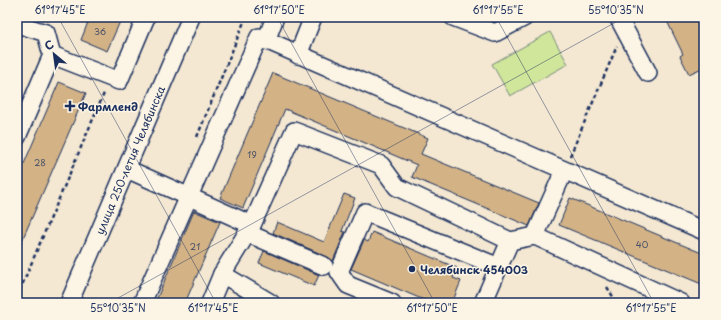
<svg xmlns="http://www.w3.org/2000/svg" width="721" height="320" viewBox="0 0 721 320" font-family="'Playpen Sans',sans-serif">
  <rect width="100%" height="100%" fill="#f4e8d2"/>
  <filter id="ink" filterUnits="userSpaceOnUse"><feTurbulence type="fractalNoise" baseFrequency=".025" numOctaves="2"/><feDisplacementMap in="SourceGraphic" scale="8" xChannelSelector="R" yChannelSelector="G"/><feConvolveMatrix kernelMatrix="1 2 1 2 8 2 1 2 1" color-interpolation-filters="sRGB"/></filter>
  <g filter="url(#ink)">
    <path fill="#d0e69b" stroke="#768a7c" d="M 550,32 L 568,64 L 510,96 L 492,64 Z"/>
    <g fill="#d3b386" stroke="#1b2f5e">
      <path d="M 90,17 L 122,17 L 107,51 L 81,40 Z"/>
      <path d="M 665,17 L 704,17 L 704,67 L 689,74 L 680,56 L 683,54 Z"/>
      <path d="M 273,73 L 428,138 L 421,154 L 539,203 L 529,226 L 412,177 L 417,165 L 285,109 L 243,208 L 220,198 Z"/>
      <path d="M 59,82 L 86,93 L 17,252 L 17,180 Z"/>
      <path d="M 344,194 L 355,198 L 342,231 L 345,232 L 333,261 L 328,257 L 273,233 L 277,222 L 324,242 Z"/>
      <path d="M 570,198 L 704,254 L 704,285 L 559,225 Z"/>
      <path d="M 194,211 L 220,222 L 185,303 L 155,303 Z"/>
      <path d="M 372,232 L 457,268 L 453,278 L 461,281 L 452,303 L 431,303 L 351,269 L 364,240 L 368,242 Z"/>
      <path d="M 264,251 L 319,275 L 314,286 L 259,263 Z"/>
    </g>
    <g fill="none" stroke-linecap="round" stroke-linejoin="round">
      <g stroke="#1b2f5e" stroke-width="20">
        <g id="minor">
          <path d="M 453,17 L 495,33 L 525,17"/>
          <path d="M 618,17 L 648,73"/>
          <path d="M 17,24 L 46,33 L 52,55 L 17,137"/>
          <path d="M 266,41 L 275,17"/>
          <path d="M 52,55 L 119,81 L 146,17"/>
          <path d="M 298,55 L 313,17"/>
          <path d="M 127,169 L 252,225"/>
          <path d="M 247,233 L 324,266"/>
          <path d="M 535,236 L 564,171"/>
          <path d="M 222,274 L 271,303"/>
          <path d="M 69,303 L 191,17"/>
          <path d="M 142,303 L 259,37 L 704,231"/>
          <path d="M 210,303 L 222,274 L 252,225 L 294,131 L 381,165 L 397,187 L 510,241 L 535,236 L 681,303"/>
          <path d="M 392,303 L 348,285 L 339,272 L 365,212 L 499,267"/>
          <path d="M 483,303 L 510,241"/>
        </g>
      </g>
      <g stroke="#1b2f5e" stroke-width="2.5" stroke-dasharray="4 3" stroke-linecap="butt">
        <path d="M 197,137 L 246,17"/>
        <path d="M 570,156 L 617,46"/>
        <path d="M 607,287 L 617,303"/>
        <path d="M 17,297 L 105,91"/>
      </g>
      <use href="#minor" stroke="#fcf5e5" stroke-width="17"/>
    </g>
  </g>
  <path fill="none" stroke="#1b2f5e" stroke-width="1" stroke-opacity="0.45" d="M 58,17 L 216,303M 277,17 L 435,303M 496,17 L 654,303M 109,303 L 625,17"/>
  <g fill="#1b2f5e" stroke="#fcf5e5" stroke-width="1.5">
    <path d="M68 100h4v4h4v4h-4v4h-4v-4h-4v-4h4z"/>
    <circle cx="412" cy="269" r="4"/>
  </g>
  <g text-anchor="middle" dominant-baseline="central" stroke-width="3" stroke-linejoin="round" paint-order="stroke">
    <g font-size="9" fill="#495068">
      <text x="100" y="31">36</text>
      <text x="252" y="154">19</text>
      <text x="40" y="162">28</text>
      <text x="642" y="244">40</text>
      <text x="195" y="246">21</text>
    </g>
    <g font-size="11" font-weight="bold" fill="#1b2f5e" stroke="#fcf5e5" text-anchor="start">
      <text x="78" y="106">Фармленд</text>
      <text x="420" y="269">Челябинск 454003</text>
    </g>
    <g font-size="11" fill="#1b2f5e" stroke="#fcf5e5">
      <text transform="translate(130 160) rotate(-67)">улица 250-летия Челябинска</text>
    </g>
  </g>
  <rect width="721" height="320" fill="none" stroke="#fcf5e5" stroke-width="44"/>
  <g transform="translate(54 54) rotate(331)" stroke="#fcf5e5" stroke-width="3" paint-order="stroke">
  <path d="M0-3L7 15L0 10L-7 15Z" fill="#1b2f5e"/>
  <text y="-6" font-size="11" font-weight="bold" text-anchor="middle" fill="#1b2f5e">С</text>
  </g>
  <rect x="22" y="22" width="677" height="276" fill="none" stroke="#1b2f5e" stroke-width="1.5"/>
  <g font-size="10" text-anchor="middle" fill="#1b2f5e">
    <text x="60" y="14">61°17'45"E</text>
    <text x="279" y="14">61°17'50"E</text>
    <text x="498" y="14">61°17'55"E</text>
    <text x="616" y="14">55°10'35"N</text>
    <text x="118" y="312">55°10'35"N</text>
    <text x="213" y="312">61°17'45"E</text>
    <text x="432" y="312">61°17'50"E</text>
    <text x="651" y="312">61°17'55"E</text>
  </g>
</svg>
